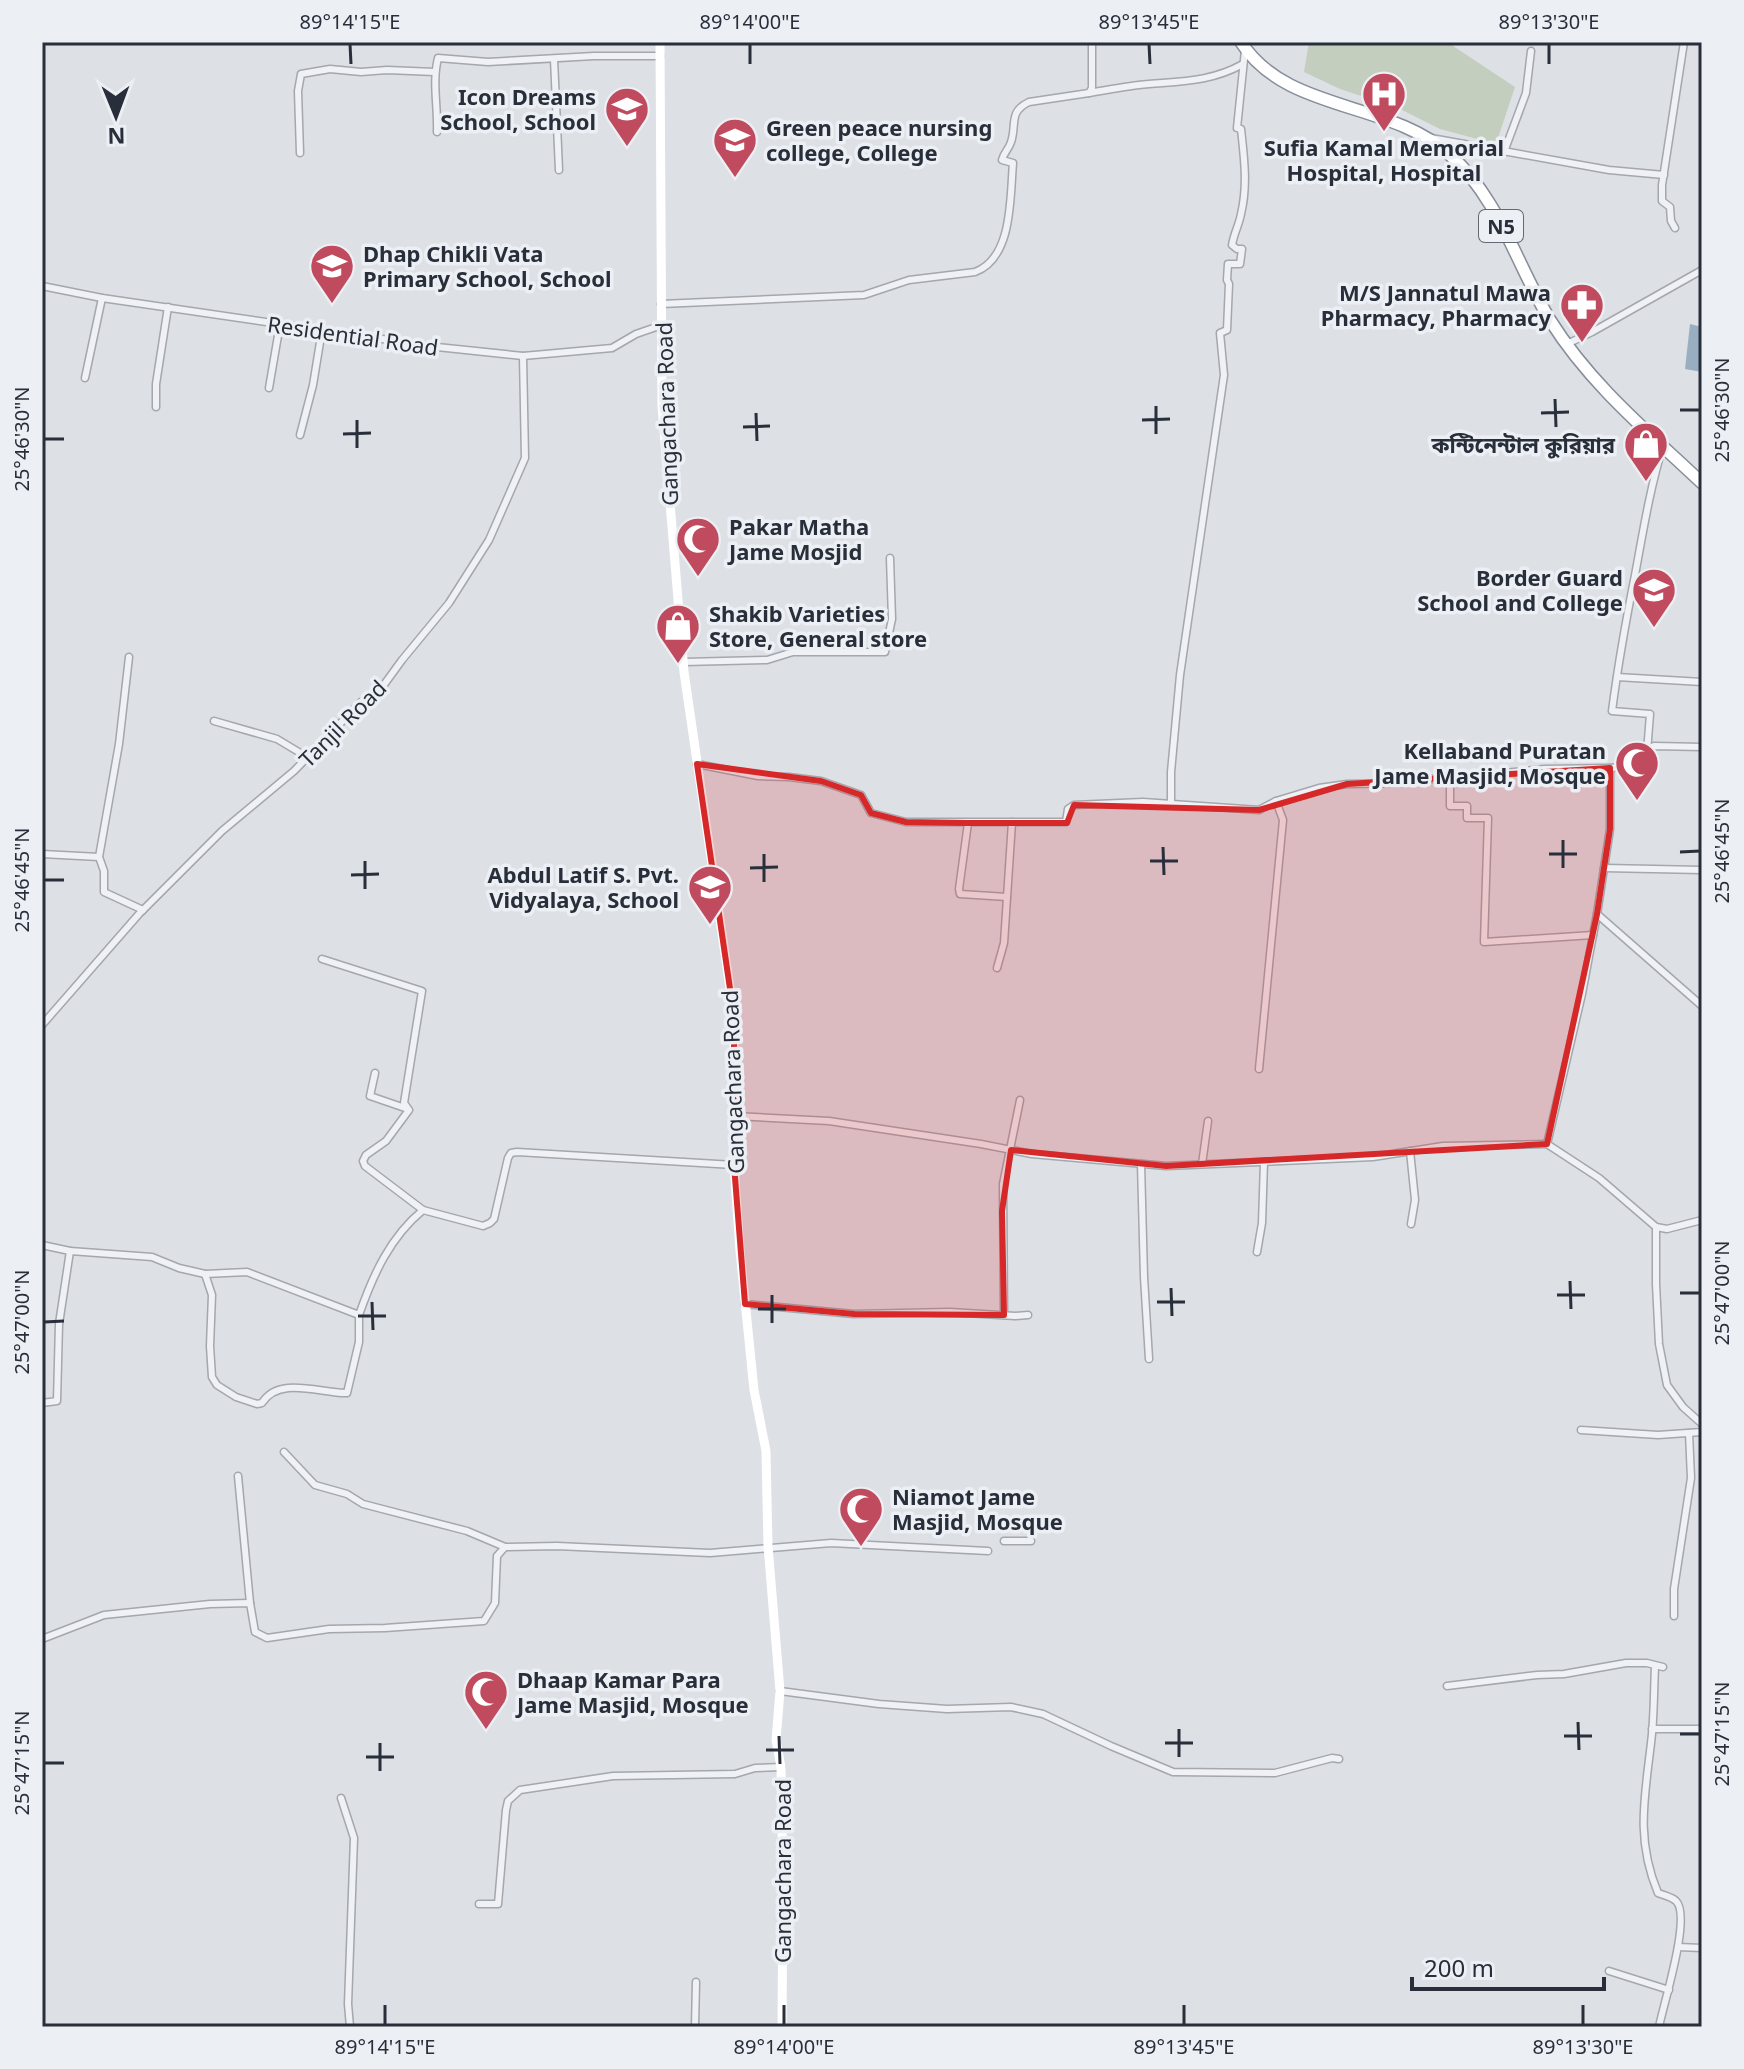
<svg xmlns="http://www.w3.org/2000/svg" width="1744" height="2069" viewBox="0 0 1744 2069" font-family="'Noto Sans','Noto Sans Bengali',sans-serif">
  <rect width="100%" height="100%" fill="#dde0e5"/>
  <path fill="#c3cebf" d="M 1309,42 L 1447,42 L 1515,87 L 1496,144 L 1440,129 L 1398,108 L 1340,89 L 1304,72 Z"/>
  <path fill="#9aaec2" d="M 1690,324 L 1702,327 L 1702,372 L 1685,369 Z"/>
  <g fill="none" stroke-linecap="round" stroke-linejoin="round">
    <g stroke="#a3a7ae" stroke-width="9">
      <g id="minor">
        <path d="M 554,59 L 559,170"/>
        <path d="M 1089,93 C 1106,90 1123,87 1139,85 C 1177,81 1209,83 1243,64"/>
        <path d="M 437,132 C 438,107 432,82 438,58 L 488,62 L 594,56 L 660,56"/>
        <path d="M 1431,138 L 1609,170 L 1664,175"/>
        <path d="M 1504,152 L 1526,93 L 1531,51"/>
        <path d="M 300,153 L 298,91 L 301,74 L 330,69 L 361,72 L 387,70 L 435,72"/>
        <path d="M 1675,228 L 1671,221 L 1670,207 L 1662,201 L 1662,185 L 1684,42"/>
        <path d="M 42,286 L 102,298 L 437,347 L 523,356 L 612,348 L 636,334 L 662,325"/>
        <path d="M 661,304 L 864,295 L 909,280 L 975,272 C 1013,258 1010,197 1013,163 L 1002,160 C 1004,152 1009,149 1011,142 C 1017,125 1008,112 1029,102 L 1089,93 L 1092,88 L 1092,42"/>
        <path d="M 1567,344 L 1592,332 L 1702,270"/>
        <path d="M 85,378 L 102,298"/>
        <path d="M 269,388 L 280,324"/>
        <path d="M 156,407 L 156,384 L 168,307"/>
        <path d="M 300,435 L 313,385 L 322,330"/>
        <path d="M 1663,446 C 1650,488 1643,532 1635,575 C 1626,620 1618,665 1612,711 L 1650,714 L 1646,765 L 1610,768 L 1610,829 L 1597,914 L 1582,994 L 1547,1144 L 1599,1178 L 1656,1227 L 1667,1229 L 1702,1220"/>
        <path d="M 129,657 L 119,744 L 99,857 L 104,871 L 104,892 L 143,910"/>
        <path d="M 684,662 L 767,660 L 793,652 L 885,652 L 892,619 L 890,558"/>
        <path d="M 1617,677 L 1702,682"/>
        <path d="M 214,721 L 277,739 L 307,757"/>
        <path d="M 1647,749 L 1654,746 L 1702,747"/>
        <path d="M 697,764 L 758,776 L 789,777 L 821,781 L 861,795 L 871,813 L 906,822 L 1066,822 L 1068,809 L 1074,805 L 1143,802 L 1259,810 L 1276,801 L 1319,788 L 1347,784 L 1408,783 L 1408,779 L 1425,777 L 1436,780 L 1544,769 L 1610,768"/>
        <path d="M 1450,778 L 1450,806 L 1467,806 L 1467,818 L 1488,818 L 1484,942 L 1593,935"/>
        <path d="M 1171,804 L 1171,772 L 1180,675 L 1224,375 L 1220,333 L 1227,330 L 1229,284 L 1227,280 L 1228,264 L 1240,264 L 1242,249 L 1237,249 L 1232,245 C 1234,233 1239,225 1241,214 C 1248,185 1244,157 1241,129 L 1237,128 L 1245,50"/>
        <path d="M 968,823 L 959,889 L 960,894 L 1007,897"/>
        <path d="M 42,854 L 99,857"/>
        <path d="M 1604,868 L 1702,870"/>
        <path d="M 1597,914 L 1702,1006"/>
        <path d="M 322,959 L 422,991 L 404,1103 L 409,1110 L 386,1141 L 366,1155 L 363,1161 L 365,1166 L 423,1210"/>
        <path d="M 997,968 L 1004,943 L 1012,822"/>
        <path d="M 42,1025 L 139,914 L 222,831 L 294,771 L 361,702 L 378,693 L 402,660 L 449,603 L 489,540 L 525,458 L 523,356"/>
        <path d="M 1259,1069 L 1283,820 L 1276,801"/>
        <path d="M 375,1073 L 370,1096 L 405,1108"/>
        <path d="M 735,1116 L 829,1121 L 981,1144 L 1032,1154 L 1166,1166 L 1373,1157 L 1443,1146 L 1547,1144"/>
        <path d="M 1410,1151 L 1415,1200 L 1411,1224"/>
        <path d="M 1141,1164 L 1144,1277 L 1149,1359"/>
        <path d="M 1202,1164 L 1208,1121"/>
        <path d="M 1656,1227 L 1656,1284 L 1659,1344 L 1667,1385 L 1683,1407 L 1702,1424"/>
        <path d="M 42,1245 L 70,1251 L 152,1257 L 179,1268 L 205,1274 L 247,1272 L 359,1315 C 373,1275 390,1237 423,1210 L 483,1226 L 490,1223 L 494,1219 L 508,1158 L 511,1153 L 517,1152 L 734,1165"/>
        <path d="M 1257,1252 L 1262,1223 L 1264,1162"/>
        <path d="M 205,1274 L 212,1295 L 210,1346 L 212,1377 L 217,1385 L 236,1397 L 257,1404 L 262,1403 C 279,1375 322,1394 347,1393 L 359,1342 L 359,1315"/>
        <path d="M 745,1304 L 854,1314 L 950,1312 L 1015,1316 L 1028,1315"/>
        <path d="M 1004,1315 L 1003,1184 L 1020,1100"/>
        <path d="M 42,1403 L 57,1401 L 59,1324 L 70,1251"/>
        <path d="M 1581,1430 L 1658,1435 L 1702,1432"/>
        <path d="M 284,1452 L 315,1485 L 347,1494 L 363,1504 L 467,1531 L 505,1547"/>
        <path d="M 238,1476 L 250,1603"/>
        <path d="M 1004,1541 L 1031,1541"/>
        <path d="M 1674,1616 L 1674,1589 L 1691,1478 L 1689,1433"/>
        <path d="M 42,1639 L 104,1615 L 210,1604 L 250,1603 L 255,1632 L 267,1638 L 329,1629 L 385,1628 L 484,1621 L 495,1603 L 497,1556 L 505,1547 L 557,1546 L 710,1553 L 831,1543 L 988,1551"/>
        <path d="M 1655,1666 C 1654,1689 1654,1712 1652,1734 C 1646,1792 1634,1836 1658,1893 C 1663,1895 1672,1897 1676,1901 C 1692,1916 1663,2005 1659,2027"/>
        <path d="M 1447,1686 L 1537,1675 L 1564,1674 L 1626,1663 L 1647,1663 L 1663,1667"/>
        <path d="M 780,1691 L 879,1704 L 947,1709 L 1011,1707 L 1043,1714 L 1111,1746 L 1173,1772 L 1275,1773 L 1332,1758 L 1339,1759"/>
        <path d="M 1652,1729 L 1702,1729"/>
        <path d="M 341,1798 L 354,1838 L 348,2004 L 350,2027"/>
        <path d="M 479,1904 L 498,1904 L 506,1810 L 508,1801 L 520,1790 L 613,1776 L 735,1774 L 755,1768 L 781,1767"/>
        <path d="M 1678,1947 L 1702,1948"/>
        <path d="M 1609,1971 L 1669,1990"/>
        <path d="M 695,2027 L 696,1982"/>
      </g>
    </g>
    <g stroke="#868e9a" stroke-width="14">
      <path id="trunk" d="M 1241,42 C 1286,113 1390,100 1450,155 C 1499,198 1517,266 1550,320 C 1590,384 1648,432 1702,483"/>
    </g>
    <use href="#minor" stroke="#eff1f4" stroke-width="6"/>
    <path stroke="#fff" stroke-width="9" d="M 660,42 L 662,406 L 684,672 L 734,1016 L 734,1165 L 740,1251 L 754,1390 L 766,1451 L 768,1546 L 780,1691 L 776,1740 L 781,1767 L 783,1879 L 782,2027"/>
    <use href="#trunk" stroke="#fff" stroke-width="11"/>
  </g>
  <path fill="#d62828" fill-opacity="0.2" stroke="#d62828" stroke-width="6" stroke-linejoin="round" d="M 697,764 L 821,781 L 861,795 L 871,813 L 906,822 L 968,823 L 1067,823 L 1074,805 L 1259,810 L 1347,784 L 1610,768 L 1610,829 L 1597,914 L 1547,1144 L 1166,1166 L 1011,1150 L 1002,1211 L 1004,1315 L 854,1314 L 745,1304 L 734,1165 L 734,1016 Z"/>
  <path fill="none" stroke="#282f3a" stroke-width="3" d="M 350,44 L 351,64M 750,44 L 750,64M 1149,44 L 1150,64M 1549,44 L 1549,64M 1555,399 L 1556,427M 1156,406 L 1156,434M 1680,410 L 1700,410M 756,413 L 757,441M 1541,413 L 1569,412M 357,420 L 357,448M 1142,420 L 1170,419M 743,427 L 770,426M 343,434 L 371,433M 44,439 L 64,439M 1563,840 L 1563,868M 1163,847 L 1164,875M 1680,852 L 1700,851M 764,854 L 764,882M 1549,854 L 1577,854M 365,861 L 365,889M 1150,861 L 1178,861M 750,868 L 778,867M 351,875 L 379,874M 44,880 L 64,880M 1570,1281 L 1571,1309M 1171,1288 L 1172,1316M 1680,1293 L 1700,1293M 772,1295 L 772,1323M 1557,1295 L 1585,1295M 372,1302 L 373,1330M 1157,1302 L 1185,1302M 758,1309 L 786,1309M 358,1316 L 386,1316M 44,1322 L 64,1321M 1578,1722 L 1579,1750M 1179,1729 L 1179,1757M 1680,1734 L 1700,1734M 779,1736 L 780,1764M 1564,1736 L 1592,1736M 380,1743 L 380,1771M 1165,1743 L 1193,1743M 766,1750 L 794,1750M 366,1757 L 394,1757M 44,1763 L 64,1763M 385,2005 L 385,2025M 784,2005 L 784,2025M 1184,2005 L 1184,2025M 1583,2005 L 1583,2025"/>
  <defs>
    <g id="hospital-pin" transform="scale(2.3)"><path d="M0 17L-7.5 6A9.5 9.5 0 1 1 7.5 6Z" fill="#c14b5e" stroke="#eceff3"/><path d="M-5-5h3v3.5h4V-5h3V5h-3V1.5h-4V5h-3Z" fill="#fff"/></g>
    <g id="school-pin" transform="scale(2.3)"><path d="M0 17L-7.5 6A9.5 9.5 0 1 1 7.5 6Z" fill="#c14b5e" stroke="#eceff3"/><path d="M0-5L7-2L0 1L-7-2ZM-4 1L0 2.5L4 1V4Q0 6-4 4Z" fill="#fff"/></g>
    <g id="university-pin" transform="scale(2.3)"><path d="M0 17L-7.5 6A9.5 9.5 0 1 1 7.5 6Z" fill="#c14b5e" stroke="#eceff3"/><path d="M0-5L7-2L0 1L-7-2ZM-4 1L0 2.5L4 1V4Q0 6-4 4Z" fill="#fff"/></g>
    <g id="pharmacy-pin" transform="scale(2.3)"><path d="M0 17L-7.5 6A9.5 9.5 0 1 1 7.5 6Z" fill="#c14b5e" stroke="#eceff3"/><path d="M-2-6h4v4h4v4h-4v4h-4v-4h-4v-4h4Z" fill="#fff"/></g>
    <g id="shop-pin" transform="scale(2.3)"><path d="M0 17L-7.5 6A9.5 9.5 0 1 1 7.5 6Z" fill="#c14b5e" stroke="#eceff3"/><path d="M-5-2.5h2.3a2.7 3.5 0 0 1 5.4 0H5L5.5 6h-11ZM-1.5-2.5h3a1.5 2.3 0 0 0-3 0Z" fill="#fff"/></g>
    <g id="mosque-pin" transform="scale(2.3)"><path d="M0 17L-7.5 6A9.5 9.5 0 1 1 7.5 6Z" fill="#c14b5e" stroke="#eceff3"/><path d="M3.5-4.9A6 6 0 1 0 3.5 4.9A5 5 0 1 1 3.5-4.9Z" fill="#fff"/></g>
  </defs>
  <g fill-rule="evenodd">
    <use href="#hospital-pin" x="1384" y="94"/>
    <use href="#school-pin" x="627" y="109"/>
    <use href="#university-pin" x="735" y="140"/>
    <use href="#school-pin" x="332" y="266"/>
    <use href="#pharmacy-pin" x="1582" y="305"/>
    <use href="#shop-pin" x="1646" y="444"/>
    <use href="#mosque-pin" x="698" y="539"/>
    <use href="#university-pin" x="1654" y="590"/>
    <use href="#shop-pin" x="678" y="626"/>
    <use href="#mosque-pin" x="1637" y="763"/>
    <use href="#school-pin" x="710" y="887"/>
    <use href="#mosque-pin" x="861" y="1509"/>
    <use href="#mosque-pin" x="486" y="1692"/>
  </g>
  <g text-anchor="middle" dominant-baseline="central" stroke-width="7" stroke-linejoin="round" paint-order="stroke">
    <rect fill="#eceff3" stroke="#636972" stroke-width="2" x="1479" y="210" width="44" height="32" rx="6"/>
    <g font-size="20" font-weight="bold" fill="#282f3a">
      <text x="1501" y="226">N5</text>
    </g>
    <g font-size="22" font-weight="bold" fill="#282f3a" stroke="#eceff3" text-anchor="end">
      <text x="596" y="96">Icon Dreams<tspan x="596" dy="25">School, School</tspan></text>
      <text x="766" y="127" text-anchor="start">Green peace nursing<tspan x="766" dy="25">college, College</tspan></text>
      <text x="1384" y="147" text-anchor="middle">Sufia Kamal Memorial<tspan x="1384" dy="25">Hospital, Hospital</tspan></text>
      <text x="363" y="253" text-anchor="start">Dhap Chikli Vata<tspan x="363" dy="25">Primary School, School</tspan></text>
      <text x="1551" y="292">M/S Jannatul Mawa<tspan x="1551" dy="25">Pharmacy, Pharmacy</tspan></text>
      <text x="1615" y="444">কন্টিনেন্টাল কুরিয়ার</text>
      <text x="729" y="526" text-anchor="start">Pakar Matha<tspan x="729" dy="25">Jame Mosjid</tspan></text>
      <text x="1623" y="577">Border Guard<tspan x="1623" dy="25">School and College</tspan></text>
      <text x="709" y="613" text-anchor="start">Shakib Varieties<tspan x="709" dy="25">Store, General store</tspan></text>
      <text x="1606" y="750">Kellaband Puratan<tspan x="1606" dy="25">Jame Masjid, Mosque</tspan></text>
      <text x="679" y="874">Abdul Latif S. Pvt.<tspan x="679" dy="25">Vidyalaya, School</tspan></text>
      <text x="892" y="1496" text-anchor="start">Niamot Jame<tspan x="892" dy="25">Masjid, Mosque</tspan></text>
      <text x="517" y="1679" text-anchor="start">Dhaap Kamar Para<tspan x="517" dy="25">Jame Masjid, Mosque</tspan></text>
    </g>
    <g font-size="22" fill="#282f3a" stroke="#eceff3">
      <text transform="translate(353 335) rotate(8)">Residential Road</text>
      <text transform="translate(666 414) rotate(-92)">Gangachara Road</text>
      <text transform="translate(342 723) rotate(-45)">Tanjil Road</text>
      <text transform="translate(732 1082) rotate(-92)">Gangachara Road</text>
      <text transform="translate(782 1871) rotate(-90)">Gangachara Road</text>
    </g>
  </g>
  <rect width="1744" height="2069" fill="none" stroke="#eceff3" stroke-width="88"/>
  <g transform="translate(116 116) rotate(179)" stroke="#eceff3" stroke-width="6" paint-order="stroke">
  <path d="M0-6L14 30L0 20L-14 30Z" fill="#282f3a"/>
  <text y="-12" font-size="22" font-weight="bold" text-anchor="middle" fill="#282f3a">N</text>
  </g>
  <path d="M1412 1977v12h192v-12" fill="none" stroke="#282f3a" stroke-width="4"/>
  <text x="1424" y="1977" font-size="24" fill="#282f3a" stroke="#eceff3" stroke-width="6" paint-order="stroke">200 m</text>
  <rect x="44" y="44" width="1656" height="1981" fill="none" stroke="#282f3a" stroke-width="3"/>
  <g font-size="20" text-anchor="middle" fill="#282f3a">
    <text x="350" y="29">89°14'15"E</text>
    <text x="750" y="29">89°14'00"E</text>
    <text x="1149" y="29">89°13'45"E</text>
    <text x="1549" y="29">89°13'30"E</text>
    <text transform="translate(1722 410) rotate(-90)" y="7">25°46'30"N</text>
    <text transform="translate(22 439) rotate(-90)" y="7">25°46'30"N</text>
    <text transform="translate(1722 851) rotate(-90)" y="7">25°46'45"N</text>
    <text transform="translate(22 880) rotate(-90)" y="7">25°46'45"N</text>
    <text transform="translate(1722 1293) rotate(-90)" y="7">25°47'00"N</text>
    <text transform="translate(22 1322) rotate(-90)" y="7">25°47'00"N</text>
    <text transform="translate(1722 1734) rotate(-90)" y="7">25°47'15"N</text>
    <text transform="translate(22 1763) rotate(-90)" y="7">25°47'15"N</text>
    <text x="385" y="2054">89°14'15"E</text>
    <text x="784" y="2054">89°14'00"E</text>
    <text x="1184" y="2054">89°13'45"E</text>
    <text x="1583" y="2054">89°13'30"E</text>
  </g>
</svg>
